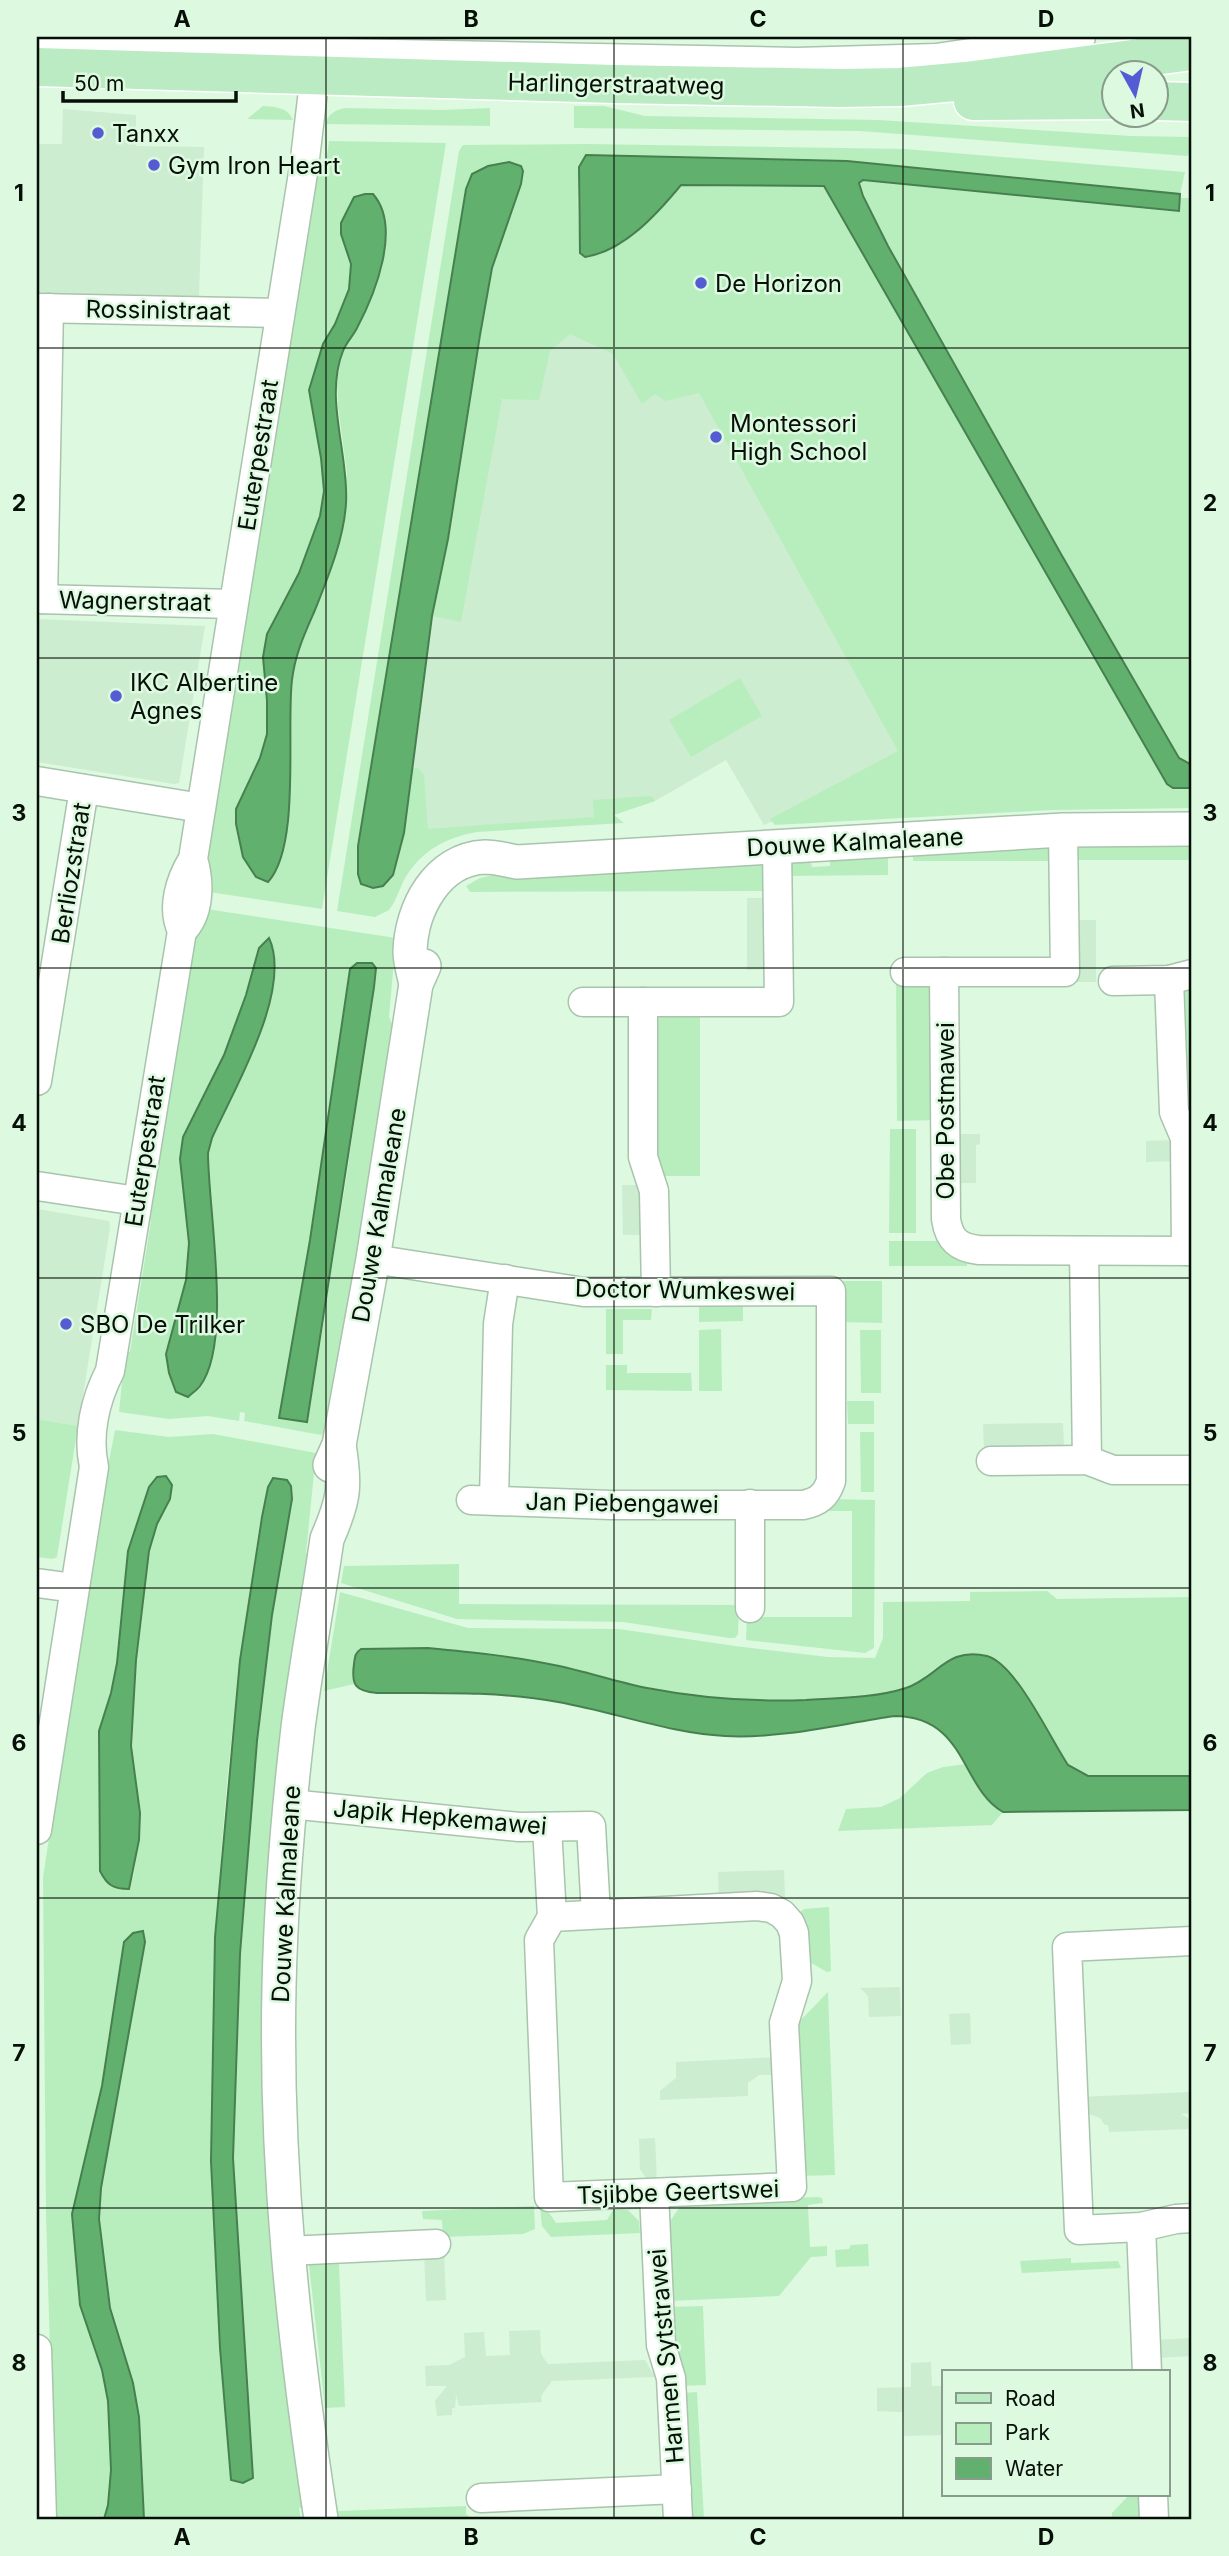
<svg xmlns="http://www.w3.org/2000/svg" width="1229" height="2556" viewBox="0 0 1229 2556" font-family="Inter,sans-serif">
  <rect width="100%" height="100%" fill="#ddf9e0"/>
  <g fill="#ccedcf">
    <path d="M 63,109 L 136,115 L 136,146 L 204,147 L 199,296 L 185,300 L 37,296 L 37,144 L 62,144 Z"/>
    <path d="M 597,255 L 1015,807 L 770,822 L 764,825 L 726,760 L 655,801 L 595,820 L 404,833 L 432,616 L 448,539 L 480,335 Z"/>
    <path d="M 37,619 L 205,626 L 179,783 L 174,784 L 37,762 Z"/>
    <path d="M 747,898 L 773,898 L 773,969 L 747,970 Z"/>
    <path d="M 1072,920 L 1096,920 L 1096,982 L 1073,982 Z"/>
    <path d="M 952,1134 L 980,1134 L 980,1144 L 976,1145 L 976,1183 L 952,1183 Z"/>
    <path d="M 1174,1140 L 1174,1161 L 1146,1162 L 1146,1141 Z"/>
    <path d="M 622,1185 L 646,1185 L 647,1235 L 623,1235 Z"/>
    <path d="M 37,1209 L 109,1221 L 110,1228 L 78,1426 L 37,1419 Z"/>
    <path d="M 1063,1423 L 1064,1448 L 984,1449 L 983,1424 Z"/>
    <path d="M 784,1870 L 785,1897 L 719,1900 L 718,1872 Z"/>
    <path d="M 900,1987 L 901,2016 L 869,2017 L 868,1996 L 860,1988 Z"/>
    <path d="M 970,2013 L 971,2044 L 951,2045 L 949,2014 Z"/>
    <path d="M 778,2057 L 779,2075 L 759,2075 L 748,2083 L 748,2096 L 660,2100 L 660,2091 L 676,2078 L 676,2062 Z"/>
    <path d="M 1192,2088 L 1192,2113 L 1181,2114 L 1191,2120 L 1191,2129 L 1109,2132 L 1108,2125 L 1105,2125 L 1100,2118 L 1089,2114 L 1082,2114 L 1081,2097 L 1190,2092 Z"/>
    <path d="M 655,2138 L 657,2183 L 650,2184 L 640,2169 L 639,2139 Z"/>
    <path d="M 444,2251 L 446,2300 L 426,2301 L 424,2252 Z"/>
    <path d="M 540,2330 L 541,2354 L 548,2364 L 645,2360 L 655,2377 L 552,2381 L 541,2396 L 542,2402 L 459,2406 L 456,2395 L 455,2408 L 452,2408 L 452,2415 L 437,2416 L 435,2401 L 447,2386 L 426,2386 L 425,2366 L 449,2365 L 465,2357 L 464,2333 L 484,2332 L 486,2356 L 510,2355 L 509,2331 Z"/>
    <path d="M 1192,2338 L 1192,2356 L 1157,2358 L 1156,2340 Z"/>
    <path d="M 931,2362 L 932,2386 L 944,2386 L 944,2435 L 904,2436 L 903,2412 L 877,2411 L 877,2388 L 911,2387 L 911,2363 Z"/>
  </g>
  <g fill="#b8eebe" fill-rule="evenodd">
    <path d="M 263,106 C 275,107 288,107 293,120 L 247,119 Z"/>
    <path d="M 574,106 L 604,106 L 645,116 L 878,120 L 1131,136 L 1192,137 L 1192,151 L 1187,156 L 860,131 L 574,128 Z"/>
    <path d="M 346,108 L 442,110 L 490,108 L 490,126 L 326,124 C 327,114 337,109 346,108 Z"/>
    <path d="M 329,141 L 446,143 L 322,909 L 202,891 L 211,821 L 318,161 L 326,162 ZM 384,214 L 385,248 L 376,287 L 343,351 L 337,379 L 338,407 L 347,474 L 314,612 L 300,643 L 292,677 L 289,717 L 291,770 L 284,846 L 248,782 L 260,758 L 267,734 L 267,635 L 299,573 L 320,516 L 324,491 L 321,458 L 309,389 L 323,344 L 335,324 L 349,289 L 351,264 L 341,234 Z"/>
    <path d="M 588,144 L 905,149 L 1185,172 L 1180,194 L 847,161 L 586,155 C 573,178 579,226 580,253 L 585,257 C 622,251 658,213 681,185 L 824,186 L 1170,786 L 1173,788 L 1192,788 L 1192,808 L 1052,810 L 775,825 L 770,819 L 898,751 L 699,393 L 665,401 L 655,394 L 642,404 L 613,354 L 570,334 L 550,351 L 539,400 L 502,399 L 461,622 L 432,616 L 448,539 L 480,335 L 492,268 L 521,184 L 523,171 L 521,166 L 472,173 L 466,189 L 358,846 L 358,874 L 404,833 L 413,768 L 418,768 L 424,775 L 428,829 L 594,817 L 593,800 L 651,796 L 655,801 L 614,815 L 624,823 L 477,832 C 444,838 421,851 404,880 C 399,890 396,901 389,910 L 375,917 L 337,911 L 459,151 L 463,145 Z"/>
    <path d="M 860,180 L 1178,210 L 1180,198 L 1192,198 L 1192,765 L 1179,758 L 1061,554 L 888,245 L 863,196 Z"/>
    <path d="M 740,678 L 762,716 L 691,757 L 669,720 Z"/>
    <rect x="1073" y="841" width="119" height="19"/>
    <path d="M 1055,842 L 1055,861 L 913,861 L 913,850 Z"/>
    <path d="M 768,858 L 768,891 L 470,892 L 466,886 L 480,878 L 497,874 Z"/>
    <path d="M 888,858 L 888,875 L 786,876 L 786,864 L 811,862 L 812,867 L 830,866 L 830,861 Z"/>
    <path d="M 200,908 L 396,938 L 389,1017 L 396,1034 L 326,1430 L 321,1435 L 244,1421 L 245,1413 L 240,1412 L 239,1421 L 208,1416 L 169,1419 L 119,1412 L 125,1352 L 130,1352 L 151,1221 L 146,1220 ZM 259,948 L 263,1028 L 212,1138 L 208,1153 L 214,1351 L 201,1385 L 188,1397 L 173,1326 L 186,1280 L 189,1243 L 180,1159 L 183,1137 L 224,1056 L 246,995 ZM 376,968 L 347,1173 L 307,1422 L 280,1418 L 310,1240 L 350,969 Z"/>
    <path d="M 896,982 L 926,985 L 932,989 L 937,1120 L 897,1121 Z"/>
    <path d="M 1192,983 L 1192,1121 L 1184,1101 L 1183,991 Z"/>
    <path d="M 700,1011 L 700,1176 L 661,1176 L 654,1152 L 655,1022 L 662,1015 Z"/>
    <path d="M 890,1129 L 916,1129 L 916,1233 L 889,1233 Z"/>
    <path d="M 889,1241 L 944,1241 L 967,1257 L 967,1266 L 889,1266 Z"/>
    <path d="M 839,1281 L 882,1281 L 882,1323 L 840,1322 Z"/>
    <path d="M 699,1301 L 743,1301 L 743,1321 L 699,1322 Z"/>
    <path d="M 606,1309 L 652,1309 L 651,1320 L 623,1320 L 623,1354 L 606,1354 Z"/>
    <path d="M 721,1329 L 722,1391 L 699,1391 L 699,1330 Z"/>
    <path d="M 860,1330 L 881,1330 L 881,1393 L 861,1393 Z"/>
    <path d="M 606,1365 L 627,1365 L 627,1373 L 691,1373 L 692,1391 L 606,1390 Z"/>
    <path d="M 847,1401 L 874,1401 L 874,1424 L 848,1424 Z"/>
    <path d="M 37,1419 L 78,1426 L 57,1557 L 53,1559 L 37,1557 Z"/>
    <path d="M 115,1430 L 169,1437 L 213,1434 L 316,1453 L 306,1553 L 312,1554 L 283,1762 L 307,2507 L 299,2508 L 301,2519 L 144,2519 L 139,2417 L 133,2383 L 110,2308 L 99,2219 L 101,2188 L 145,1942 L 102,2086 L 72,2214 L 80,2305 L 102,2370 L 108,2401 L 111,2470 L 108,2505 L 104,2519 L 55,2519 L 46,2215 L 43,1877 L 104,1487 ZM 273,1478 L 287,1480 L 292,1499 L 272,1615 L 257,1741 L 240,1954 L 233,2158 L 215,2260 C 207,2040 216,1820 249,1603 C 254,1572 259,1503 273,1478 ZM 172,1485 L 170,1499 L 157,1524 L 149,1551 L 136,1660 L 131,1746 L 140,1813 L 139,1840 L 133,1878 L 111,1693 L 117,1663 L 128,1551 L 149,1487 Z"/>
    <path d="M 860,1432 L 874,1432 L 874,1492 L 861,1492 Z"/>
    <path d="M 832,1499 L 875,1500 L 874,1648 L 865,1653 L 746,1640 L 747,1617 L 852,1617 L 852,1511 L 814,1511 Z"/>
    <path d="M 459,1564 L 459,1604 L 739,1605 L 738,1634 L 735,1638 L 729,1638 L 623,1622 L 457,1619 L 341,1583 L 344,1566 Z"/>
    <path d="M 1047,1591 L 1057,1599 L 1192,1597 L 1192,1776 L 1088,1776 L 1068,1765 C 1050,1738 1017,1665 987,1656 C 969,1651 948,1661 933,1670 C 927,1674 922,1680 916,1684 C 892,1697 830,1700 802,1700 C 749,1701 695,1699 643,1688 C 602,1678 562,1666 520,1659 C 469,1650 418,1648 367,1648 L 361,1649 L 356,1652 L 352,1677 L 354,1684 L 324,1691 L 340,1592 L 468,1628 L 619,1629 L 735,1646 L 828,1657 L 875,1658 L 883,1638 L 883,1602 L 970,1601 L 970,1592 Z"/>
    <path d="M 966,1764 L 989,1801 L 1003,1812 L 992,1825 L 838,1831 L 846,1809 L 881,1807 L 900,1798 L 927,1773 L 943,1767 Z"/>
    <path d="M 829,1907 L 831,1971 L 827,1972 L 806,1960 L 799,1913 L 804,1909 Z"/>
    <path d="M 828,1992 L 835,2175 L 801,2176 L 795,2026 Z"/>
    <path d="M 818,2197 L 822,2198 L 823,2203 L 808,2205 L 810,2247 L 827,2246 L 827,2256 L 811,2257 L 779,2296 L 669,2301 L 665,2229 L 683,2202 Z"/>
    <path d="M 534,2206 L 535,2229 L 523,2234 L 443,2237 L 442,2220 L 423,2219 L 422,2211 Z"/>
    <path d="M 540,2207 L 545,2207 L 556,2223 L 607,2220 L 613,2210 L 628,2210 L 639,2221 L 640,2233 L 551,2237 L 542,2226 Z"/>
    <path d="M 868,2244 L 869,2266 L 836,2267 L 835,2250 L 849,2249 L 851,2245 Z"/>
    <path d="M 1071,2258 L 1071,2263 L 1118,2261 L 1121,2268 L 1022,2273 L 1020,2261 Z"/>
    <path d="M 339,2264 L 345,2407 L 325,2408 L 309,2265 Z"/>
    <path d="M 703,2306 L 706,2385 L 681,2386 L 670,2345 L 669,2307 Z"/>
    <path d="M 697,2392 L 704,2519 L 687,2519 L 682,2393 Z"/>
    <path d="M 1129,2495 L 1143,2495 L 1140,2519 L 1112,2519 L 1112,2513 Z"/>
    <path d="M 466,2506 L 466,2514 L 472,2519 L 339,2519 L 338,2511 Z"/>
  </g>
  <g fill="#62b06e" stroke="#47804f" stroke-width="2">
    <path d="M 586,155 L 847,161 L 1180,194 L 1179,211 L 863,180 L 859,183 L 863,196 L 888,246 L 1061,554 L 1179,758 L 1192,765 L 1192,788 L 1173,788 L 1167,784 L 824,186 L 681,185 C 657,214 624,251 585,257 L 580,253 L 579,167 Z"/>
    <path d="M 509,162 L 521,166 L 523,171 L 521,184 L 492,268 L 480,335 L 448,539 L 432,616 L 404,833 L 393,875 L 383,886 L 373,888 L 361,884 L 358,874 L 358,846 L 466,189 L 472,174 L 488,166 Z"/>
    <path d="M 365,194 L 373,194 C 402,227 375,294 357,328 C 353,336 346,343 343,351 C 324,398 349,454 346,503 C 344,539 328,577 315,610 C 305,633 295,654 292,680 C 286,729 301,846 268,882 L 256,877 L 243,857 L 236,824 L 236,809 L 260,758 L 267,734 L 267,701 L 263,657 L 267,634 L 299,573 L 320,516 L 324,491 L 321,458 L 309,390 L 323,344 L 335,324 L 349,289 L 351,264 L 341,234 L 341,223 L 354,197 Z"/>
    <path d="M 269,938 C 293,990 234,1089 212,1138 L 208,1153 C 208,1209 233,1343 200,1386 C 197,1390 192,1393 188,1397 L 176,1392 L 169,1373 L 166,1354 L 186,1280 L 189,1243 L 180,1159 L 183,1137 L 224,1055 L 246,995 L 259,948 Z"/>
    <path d="M 357,963 L 372,963 L 376,968 L 374,987 L 307,1422 L 279,1418 L 310,1240 L 350,969 Z"/>
    <path d="M 166,1476 L 172,1485 L 170,1499 L 157,1524 L 149,1551 L 136,1660 L 131,1746 L 140,1813 L 139,1840 L 129,1889 C 113,1889 107,1885 100,1871 L 99,1731 L 111,1693 L 117,1663 L 128,1551 L 149,1487 L 157,1477 Z"/>
    <path d="M 273,1478 L 287,1480 L 291,1486 L 292,1499 L 272,1615 L 257,1741 L 240,1954 L 233,2158 L 253,2478 L 243,2483 L 231,2480 L 220,2348 L 211,2161 L 215,1937 L 240,1660 L 262,1517 L 268,1487 Z"/>
    <path d="M 428,1648 C 470,1652 512,1656 554,1665 C 585,1671 616,1682 647,1688 C 699,1698 753,1702 806,1700 C 838,1698 875,1698 906,1688 C 937,1678 947,1646 987,1656 C 1016,1664 1050,1738 1068,1765 L 1088,1776 L 1192,1776 L 1192,1810 L 1003,1812 C 960,1787 967,1717 895,1716 C 839,1724 782,1739 725,1736 C 668,1733 615,1712 558,1702 C 498,1691 438,1693 377,1693 C 355,1691 351,1685 354,1664 C 355,1656 355,1653 361,1649 Z"/>
    <path d="M 143,1931 L 145,1942 L 101,2188 L 99,2219 L 110,2308 L 133,2383 L 139,2417 L 144,2519 L 104,2519 L 108,2505 L 111,2470 L 108,2401 L 102,2370 L 80,2305 L 72,2214 L 102,2086 L 124,1942 L 133,1933 Z"/>
  </g>
  <g fill="none" stroke-linecap="round" stroke-linejoin="round">
    <g stroke="#a9c4ac" stroke-width="31">
      <g id="minor">
        <path d="M 37,47 L 797,62 L 936,58 L 1081,37"/>
        <path d="M 37,308 L 280,313"/>
        <path d="M 37,599 L 233,604"/>
        <path d="M 43,599 L 49,308"/>
        <path d="M 37,781 L 201,808"/>
        <path d="M 193,859 C 200,882 200,914 182,931 C 171,908 180,880 193,859 L 304,167 L 317,57"/>
        <path d="M 905,972 L 1065,972 L 1063,830"/>
        <path d="M 944,972 L 946,1219 C 949,1240 959,1248 979,1250 L 1192,1251"/>
        <path d="M 1169,980 L 1174,1112 L 1185,1138 L 1186,1251"/>
        <path d="M 1113,981 L 1169,980 L 1192,974"/>
        <path d="M 583,1002 L 779,1002 L 777,846"/>
        <path d="M 643,1002 L 643,1157 L 654,1191 L 656,1292"/>
        <path d="M 37,1081 L 84,789"/>
        <path d="M 37,1186 L 137,1201"/>
        <path d="M 1084,1251 L 1087,1460"/>
        <path d="M 373,1259 L 584,1292 L 831,1291 L 831,1481 C 826,1496 818,1502 803,1505 L 610,1505 L 471,1500"/>
        <path d="M 991,1461 L 1087,1460 L 1113,1470 L 1192,1470"/>
        <path d="M 494,1500 L 498,1324 L 505,1279"/>
        <path d="M 750,1504 L 750,1608"/>
        <path d="M 37,1583 L 74,1588"/>
        <path d="M 290,1804 L 519,1827 L 591,1826 L 596,1914"/>
        <path d="M 547,1827 L 552,1917"/>
        <path d="M 37,1830 L 94,1467 C 87,1435 95,1400 110,1371 L 182,931"/>
        <path d="M 757,1906 L 771,1908 L 782,1914 L 790,1923 L 794,1933 L 797,1981 L 784,2023 L 792,2187 L 549,2197 L 539,1940 L 552,1917 Z"/>
        <path d="M 1192,1941 L 1067,1947 L 1079,2230 L 1141,2227 L 1176,2219 L 1192,2218"/>
        <path d="M 654,2193 L 661,2345 L 671,2378 L 678,2519"/>
        <path d="M 1141,2227 L 1147,2372"/>
        <path d="M 287,2251 L 436,2244"/>
        <path d="M 37,2349 L 42,2519"/>
        <path d="M 1153,2495 L 1154,2519"/>
        <path d="M 481,2498 L 677,2489"/>
      </g>
    </g>
    <g stroke="#a9c4ac" stroke-width="36">
      <g id="tertiary">
        <path d="M 416,984 C 414,974 410,962 410,952 C 411,909 437,859 485,857 C 495,857 507,860 517,862 L 1063,830 L 1192,829"/>
        <path d="M 330,1465 L 339,1445 L 373,1259 L 416,984 L 424,966"/>
        <path d="M 321,2519 C 294,2342 275,2166 279,1987 C 281,1900 288,1814 298,1728 C 306,1665 318,1602 327,1539 C 344,1500 346,1487 339,1445"/>
      </g>
    </g>
    <g stroke="#fff" stroke-width="41">
      <g id="primary">
        <path d="M 37,67 L 614,84 L 840,88 L 900,87 L 966,81 L 1192,51"/>
        <path d="M 973,101 L 1114,100"/>
        <path d="M 1156,101 L 1192,102"/>
      </g>
    </g>
    <use href="#minor" stroke="#fff" stroke-width="28"/>
    <use href="#tertiary" stroke="#fff" stroke-width="33"/>
    <use href="#primary" stroke="#bbebc2" stroke-width="38"/>
  </g>
  <path fill="none" stroke="#071008" stroke-width="2" stroke-opacity="0.55" d="M 326,37 L 326,2519M 614,37 L 614,2519M 903,37 L 903,2519M 37,348 L 1192,348M 37,658 L 1192,658M 37,968 L 1192,968M 37,1278 L 1192,1278M 37,1588 L 1192,1588M 37,1898 L 1192,1898M 37,2208 L 1192,2208"/>
  <g fill="#535cd3" stroke="#ddf9e0" stroke-width="2.5">
    <circle cx="98" cy="133" r="7"/>
    <circle cx="154" cy="165" r="7"/>
    <circle cx="701" cy="283" r="7"/>
    <circle cx="716" cy="437" r="7"/>
    <circle cx="116" cy="696" r="7"/>
    <circle cx="66" cy="1324" r="7"/>
  </g>
  <g text-anchor="middle" dominant-baseline="central" stroke-width="5" stroke-linejoin="round" paint-order="stroke">
    <g font-size="24" fill="#071008" stroke="#ddf9e0">
      <text transform="translate(616 84) rotate(1)">Harlingerstraatweg</text>
      <text transform="translate(158 310) rotate(1)">Rossinistraat</text>
      <text transform="translate(258 455) rotate(-81)">Euterpestraat</text>
      <text transform="translate(135 601) rotate(1)">Wagnerstraat</text>
      <text transform="translate(855 842) rotate(-3)">Douwe Kalmaleane</text>
      <text transform="translate(71 873) rotate(-81)">Berliozstraat</text>
      <text transform="translate(945 1111) rotate(-90)">Obe Postmawei</text>
      <text transform="translate(145 1151) rotate(-81)">Euterpestraat</text>
      <text transform="translate(379 1215) rotate(-80)">Douwe Kalmaleane</text>
      <text transform="translate(685 1290) rotate(1)">Doctor Wumkeswei</text>
      <text transform="translate(622 1503) rotate(1)">Jan Piebengawei</text>
      <text transform="translate(440 1817) rotate(5)">Japik Hepkemawei</text>
      <text transform="translate(286 1894) rotate(-87)">Douwe Kalmaleane</text>
      <text transform="translate(678 2192) rotate(-2)">Tsjibbe Geertswei</text>
      <text transform="translate(666 2356) rotate(-95)">Harmen Sytstrawei</text>
    </g>
    <g font-size="24" fill="#071008" stroke="#ddf9e0" text-anchor="start">
      <text x="112" y="133">Tanxx</text>
      <text x="168" y="165">Gym Iron Heart</text>
      <text x="715" y="283">De Horizon</text>
      <text x="730" y="423">Montessori<tspan x="730" dy="28">High School</tspan></text>
      <text x="130" y="682">IKC Albertine<tspan x="130" dy="28">Agnes</tspan></text>
      <text x="80" y="1324">SBO De Trilker</text>
    </g>
  </g>
  <rect width="1229" height="2556" fill="none" stroke="#ddf9e0" stroke-width="77"/>
  <rect x="942" y="2370" width="228" height="126" fill="#ddf9e0" stroke="#879c8a" stroke-width="2"/>
  <rect x="956" y="2393" width="35" height="10" fill="#bbebc2" stroke="#879c8a" stroke-width="2"/>
  <text x="1005" y="2406" font-size="21" fill="#071008">Road</text>
  <rect x="956" y="2423" width="35" height="21" fill="#b8eebe" stroke="#879c8a" stroke-width="2"/>
  <text x="1005" y="2440" font-size="21" fill="#071008">Park</text>
  <rect x="956" y="2458" width="35" height="21" fill="#62b06e" stroke="#879c8a" stroke-width="2"/>
  <text x="1005" y="2476" font-size="21" fill="#071008">Water</text>
  <g transform="translate(1135 94) rotate(172)"><circle r="33" fill="#ddf9e0" stroke="#879c8a" stroke-width="2"/>
  <path d="M0-5L12 26L0 18L-12 26Z" fill="#535cd3"/>
  <text y="-10" font-size="19" font-weight="bold" text-anchor="middle" fill="#071008">N</text>
  </g>
  <path d="M63 91v10h173v-10" fill="none" stroke="#071008" stroke-width="3.5"/>
  <text x="74" y="91" font-size="21" fill="#071008" stroke="#ddf9e0" stroke-width="5" paint-order="stroke">50 m</text>
  <rect x="38" y="38" width="1152" height="2480" fill="none" stroke="#071008" stroke-width="2.5"/>
  <g font-size="23" text-anchor="middle" font-weight="bold" fill="#071008">
    <text x="182" y="27">A</text>
    <text x="471" y="27">B</text>
    <text x="758" y="27">C</text>
    <text x="1046" y="27">D</text>
    <text x="19" y="201">1</text>
    <text x="1210" y="201">1</text>
    <text x="19" y="511">2</text>
    <text x="1210" y="511">2</text>
    <text x="19" y="821">3</text>
    <text x="1210" y="821">3</text>
    <text x="19" y="1131">4</text>
    <text x="1210" y="1131">4</text>
    <text x="19" y="1441">5</text>
    <text x="1210" y="1441">5</text>
    <text x="19" y="1751">6</text>
    <text x="1210" y="1751">6</text>
    <text x="19" y="2061">7</text>
    <text x="1210" y="2061">7</text>
    <text x="19" y="2371">8</text>
    <text x="1210" y="2371">8</text>
    <text x="182" y="2545">A</text>
    <text x="471" y="2545">B</text>
    <text x="758" y="2545">C</text>
    <text x="1046" y="2545">D</text>
  </g>
</svg>
